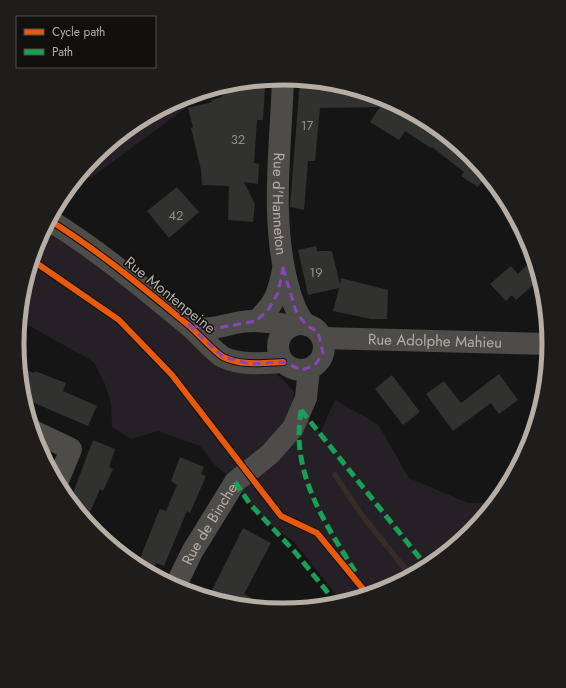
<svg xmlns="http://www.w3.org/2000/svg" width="566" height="688" viewBox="0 0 566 688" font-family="Jost,sans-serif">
  <rect width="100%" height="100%" fill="#151515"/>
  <g fill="#251f26">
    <path d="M 187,96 L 186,108 L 92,177 L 80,179 L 77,177 L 95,156 L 135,123 Z"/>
    <path d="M 49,220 L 223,357 L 270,369 L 281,378 L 294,391 L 293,427 L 301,410 L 320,433 L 335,400 L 378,424 L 409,478 L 468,503 L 495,503 L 471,532 L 428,567 L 394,525 L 427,567 L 385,590 L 340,603 L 341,601 L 294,542 L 267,522 L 250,504 L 235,482 L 215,465 L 200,446 L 158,431 L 131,439 L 112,427 L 111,404 L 105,384 L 94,362 L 24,323 L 20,318 C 23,283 33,251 49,220 Z"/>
  </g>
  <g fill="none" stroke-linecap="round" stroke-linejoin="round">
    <path stroke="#372c28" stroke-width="5.5" d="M 335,475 L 361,514 L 411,576"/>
  </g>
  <g fill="#313130">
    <path d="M 258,80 L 259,87 L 265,87 L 263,120 L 257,120 L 254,163 L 259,164 L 258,184 L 244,182 L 255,204 L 253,222 L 228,220 L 229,186 L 202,185 L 201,170 L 191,128 L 193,127 L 188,108 L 212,102 L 211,100 L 222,97 L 221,96 L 240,89 L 236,83 Z"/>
    <path d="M 300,80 L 335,83 L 385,98 L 431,123 L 471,156 L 487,175 L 478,187 L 461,176 L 464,172 L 432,147 L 431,148 L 405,131 L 399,140 L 370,122 L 380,107 L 320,108 L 315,161 L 308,161 L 304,210 L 290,207 Z"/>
    <path d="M 177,187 L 199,212 L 169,238 L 147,211 Z"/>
    <path d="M 316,246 L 317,251 L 332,251 L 340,285 L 341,278 L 388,290 L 387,319 L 371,319 L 333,311 L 339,288 L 308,295 L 298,250 Z"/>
    <path d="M 534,258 L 542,286 L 532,286 L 516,300 L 512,295 L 506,301 L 490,284 L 511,266 L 518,274 Z"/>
    <path d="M 19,367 L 34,373 L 35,371 L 66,383 L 63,391 L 97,406 L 88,426 L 23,398 Z"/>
    <path d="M 499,374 L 518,400 L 499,414 L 491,403 L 453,431 L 426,394 L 444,381 L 461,403 Z"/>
    <path d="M 392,375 L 420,412 L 403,425 L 375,389 Z"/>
    <path d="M 93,440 L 115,449 L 109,467 L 113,469 L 103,491 L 100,489 L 86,521 L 70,501 Z"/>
    <path d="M 180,457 L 204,467 L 201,474 L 206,476 L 190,513 L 187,511 L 164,566 L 156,563 L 153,570 L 138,564 L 156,518 L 160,509 L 166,511 L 177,485 L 171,481 Z"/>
    <path d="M 243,528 L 271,543 L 244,594 L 271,609 L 231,605 L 208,598 Z"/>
  </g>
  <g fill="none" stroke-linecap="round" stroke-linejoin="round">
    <g stroke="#4e4c49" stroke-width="22">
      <path id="s1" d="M 283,78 C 281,148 269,224 290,293 C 294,305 297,315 306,325"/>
      <path d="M 49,220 C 98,250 143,288 187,324 C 198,333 213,351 223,357 C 241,366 264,363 283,362"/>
      <path d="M 256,321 C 275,304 278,294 283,270"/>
      <circle cx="301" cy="347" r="23"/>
      <path d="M 189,325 C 208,333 222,325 241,322 C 258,319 275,323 291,326"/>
      <path id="s2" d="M 322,338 L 549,344"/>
      <path d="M 33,431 L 71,449 L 57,483"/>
      <path id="s3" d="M 175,587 L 192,552 L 235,482 L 270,454 L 293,428 L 306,398 L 309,369"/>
    </g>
    <g stroke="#1a9f57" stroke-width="5" stroke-dasharray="10 5" stroke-linecap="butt">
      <path d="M 301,410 C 300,419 299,429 299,438 C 301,489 330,531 356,573"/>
      <path d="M 301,410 L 427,567"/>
      <path d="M 235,482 L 250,504 L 295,552 L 337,604"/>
    </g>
    <g stroke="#11100f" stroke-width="8">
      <g id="cycleway">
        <path d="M 49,220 C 98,250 143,288 187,324 C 198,333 213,351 223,357 C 241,366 264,363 283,362"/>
        <path d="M 32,260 L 119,320 L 172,375 L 281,516 L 317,533 L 368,595"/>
      </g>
    </g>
    <use href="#cycleway" stroke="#e8590c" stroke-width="6"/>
  </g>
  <path fill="none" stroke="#8746ba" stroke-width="3" stroke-dasharray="8 5" stroke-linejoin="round" d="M 283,268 L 296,311 L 306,325 L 318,332 L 323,353 L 315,365 L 302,370 L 283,362 L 251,364 L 223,357 L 189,325 L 212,329 L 256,321 L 268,310 L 278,293 Z"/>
  <g text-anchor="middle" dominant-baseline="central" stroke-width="3" stroke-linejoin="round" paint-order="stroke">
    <g font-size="13" fill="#958f88">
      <text x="307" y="125">17</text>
      <text x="238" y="139">32</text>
      <text x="176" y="215">42</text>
      <text x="316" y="272">19</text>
    </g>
    <g font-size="15" fill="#b6aea5" stroke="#11100f">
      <text stroke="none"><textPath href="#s1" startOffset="126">Rue d'Hanneton</textPath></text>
      <text transform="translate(170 295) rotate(39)">Rue Montenpeine</text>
      <text stroke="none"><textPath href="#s2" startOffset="113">Rue Adolphe Mahieu</textPath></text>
      <text stroke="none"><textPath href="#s3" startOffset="72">Rue de Binche</textPath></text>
    </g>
  </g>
  <path d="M0 0H566V688H0ZM24 344a259 259 0 1 1 518 0a259 259 0 1 1-518 0Z" fill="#1e1d1b" fill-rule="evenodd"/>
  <path fill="none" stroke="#b6aea5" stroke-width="5" d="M24 344a259 259 0 1 1 518 0a259 259 0 1 1-518 0Z"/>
  <rect x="16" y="16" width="140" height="52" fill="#11100f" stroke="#534f4b"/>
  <rect x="24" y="29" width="20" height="6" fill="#e8590c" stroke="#534f4b"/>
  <text x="52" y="36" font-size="12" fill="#b6aea5">Cycle path</text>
  <rect x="24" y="49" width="20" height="6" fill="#1a9f57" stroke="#534f4b"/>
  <text x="52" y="56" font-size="12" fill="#b6aea5">Path</text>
</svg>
